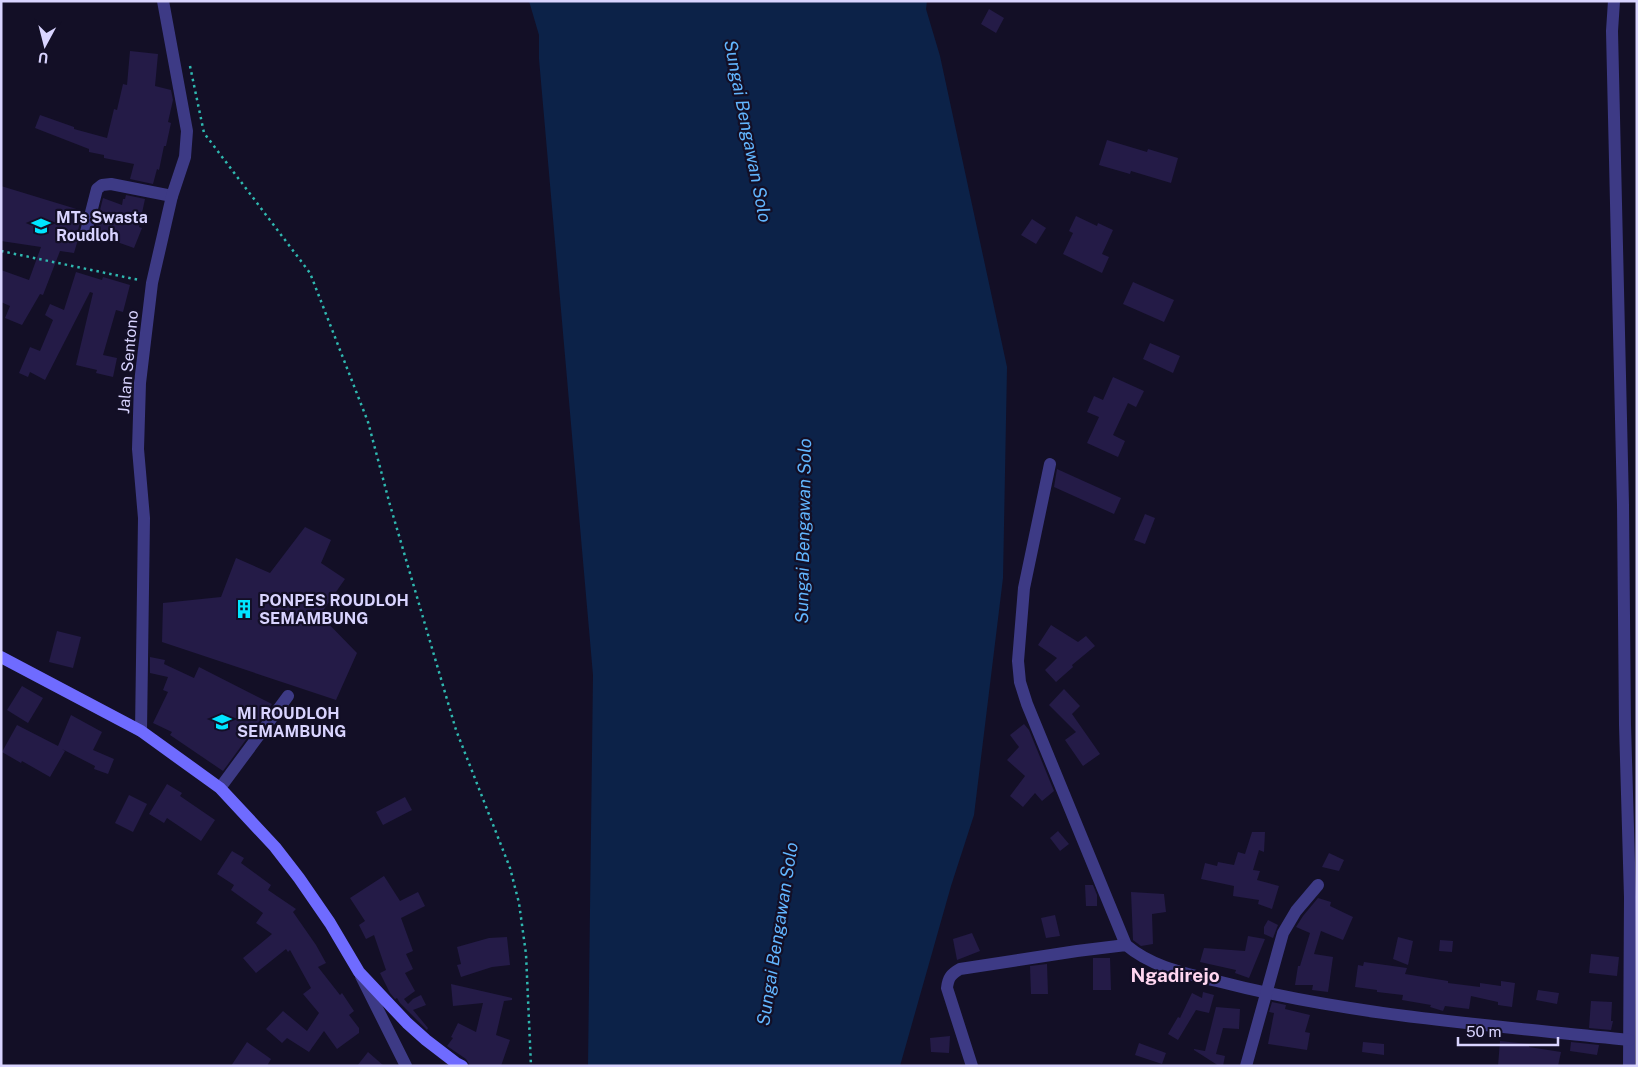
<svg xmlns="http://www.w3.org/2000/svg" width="1638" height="1067" viewBox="0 0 1638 1067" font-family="'Public Sans',sans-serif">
  <rect width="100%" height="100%" fill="#130f26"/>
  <path fill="#0c2248" d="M 529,1 L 927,1 L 926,9 L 940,56 L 1007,367 L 1003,578 L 974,815 L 951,886 L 900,1066 L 588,1066 L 593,675 L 539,59 L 539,35 Z"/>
  <g fill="#241b47">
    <path d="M 989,9 L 1004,18 L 996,33 L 981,24 Z"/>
    <path d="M 130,51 L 158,54 L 155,86 L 171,90 L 173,100 L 168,122 L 171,123 L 166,146 L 164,146 L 159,170 L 157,169 L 153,184 L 130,179 L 134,164 L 104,158 L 104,155 L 89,152 L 89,149 L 35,128 L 40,115 L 74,127 L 74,129 L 107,138 L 114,109 L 117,110 L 123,84 L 127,85 Z"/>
    <path d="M 1107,140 L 1147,152 L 1148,149 L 1178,158 L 1171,183 L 1131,171 L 1130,174 L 1099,165 Z"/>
    <path d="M 1,186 L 83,211 L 78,230 L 79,236 L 74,253 L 60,251 L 43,295 L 40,294 L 22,325 L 5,318 L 10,306 L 1,302 L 1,270 L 29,280 L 41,247 L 1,241 Z"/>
    <path d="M 126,195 L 145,199 L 139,227 L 142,228 L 134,248 L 103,237 L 101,243 L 89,240 L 94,234 L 103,198 L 122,205 L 123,199 L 125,199 Z"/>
    <path d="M 1076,216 L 1097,226 L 1098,223 L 1113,230 L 1102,254 L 1109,257 L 1102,273 L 1063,254 L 1073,233 L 1069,231 Z"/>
    <path d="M 1032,219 L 1046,228 L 1036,244 L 1021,235 Z"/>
    <path d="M 76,272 L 102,280 L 103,277 L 130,285 L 123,312 L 116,310 L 103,355 L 117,358 L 113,377 L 96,373 L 97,370 L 76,365 L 93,293 L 90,292 L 45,380 L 30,372 L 28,377 L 19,373 L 30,347 L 40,351 L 53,320 L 45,315 L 50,304 L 64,310 Z"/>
    <path d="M 1133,282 L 1174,300 L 1164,322 L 1123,304 Z"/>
    <path d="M 1150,343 L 1180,356 L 1173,373 L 1143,359 Z"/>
    <path d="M 1113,377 L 1144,391 L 1136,407 L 1128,403 L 1113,435 L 1125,441 L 1118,457 L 1087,443 L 1099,417 L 1087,412 L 1094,396 L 1103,400 Z"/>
    <path d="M 1057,469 L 1121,498 L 1114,514 L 1054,487 Z"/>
    <path d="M 1145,514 L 1155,518 L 1145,544 L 1134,540 Z"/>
    <path d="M 305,527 L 331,540 L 321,563 L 345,579 L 320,615 L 357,653 L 336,700 L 162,642 L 163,603 L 221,597 L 236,558 L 270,573 Z"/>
    <path d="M 1051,625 L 1078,642 L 1086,636 L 1095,646 L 1072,665 L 1073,667 L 1056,682 L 1045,670 L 1057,658 L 1038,645 Z"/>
    <path d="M 57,631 L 81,637 L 73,668 L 49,662 Z"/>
    <path d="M 150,657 L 165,660 L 164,664 L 194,678 L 199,667 L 272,704 L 223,771 L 170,735 L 172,732 L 153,723 L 168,692 L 163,690 L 168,677 L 150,673 Z"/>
    <path d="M 22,686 L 43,698 L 28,723 L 7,710 Z"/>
    <path d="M 1064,689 L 1080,706 L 1072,714 L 1100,754 L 1083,766 L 1065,740 L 1076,732 L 1049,705 Z"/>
    <path d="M 71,715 L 102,732 L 93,750 L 114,759 L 108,774 L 94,769 L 95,766 L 62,749 L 65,751 L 50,777 L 22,761 L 21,763 L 2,752 L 17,725 L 58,746 Z"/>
    <path d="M 1024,724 L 1029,730 L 1054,791 L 1042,801 L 1035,793 L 1023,807 L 1010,796 L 1025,776 L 1007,760 L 1019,747 L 1010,735 Z"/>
    <path d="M 167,784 L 182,793 L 180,796 L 215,820 L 201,841 L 167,818 L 164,823 L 149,814 Z"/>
    <path d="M 129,795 L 147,804 L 133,832 L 115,823 Z"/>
    <path d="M 405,797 L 412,810 L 383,825 L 376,812 Z"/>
    <path d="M 1058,831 L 1069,844 L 1060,851 L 1050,838 Z"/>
    <path d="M 1252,832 L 1265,832 L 1264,852 L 1259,850 L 1253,870 L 1260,871 L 1257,880 L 1279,886 L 1272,909 L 1258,904 L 1259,900 L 1233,896 L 1234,886 L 1201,879 L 1205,863 L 1217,866 L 1218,862 L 1234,865 L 1238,852 L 1245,854 Z"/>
    <path d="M 232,851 L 244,858 L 241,863 L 271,885 L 268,890 L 296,909 L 293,912 L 316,945 L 326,963 L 318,967 L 340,995 L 342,993 L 354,1011 L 349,1015 L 359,1028 L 359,1033 L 337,1049 L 324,1031 L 309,1052 L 287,1038 L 282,1043 L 266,1029 L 283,1011 L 307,1031 L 319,1013 L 303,994 L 311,988 L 290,950 L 288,952 L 286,949 L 256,973 L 243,958 L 272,934 L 256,923 L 263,913 L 231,890 L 234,885 L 217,874 Z"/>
    <path d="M 1329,853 L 1344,860 L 1339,871 L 1322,867 Z"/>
    <path d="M 384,876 L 400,901 L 418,892 L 425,906 L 401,918 L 413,951 L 406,954 L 413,969 L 405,973 L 415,991 L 404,999 L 408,1004 L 413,999 L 421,995 L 426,1005 L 413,1010 L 428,1028 L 427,1030 L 400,1003 L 397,998 L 395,999 L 390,993 L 380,973 L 386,970 L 374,935 L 366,939 L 359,925 L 365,921 L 350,898 Z"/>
    <path d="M 1085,885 L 1093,885 L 1097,895 L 1097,906 L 1086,906 Z"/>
    <path d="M 1131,892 L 1164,894 L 1166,912 L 1152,914 L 1153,944 L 1141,946 L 1133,940 Z"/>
    <path d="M 1318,898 L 1331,902 L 1330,906 L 1353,917 L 1343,940 L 1321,931 L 1314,954 L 1333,957 L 1328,992 L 1312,990 L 1313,985 L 1295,985 L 1298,966 L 1300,966 L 1310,933 L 1296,927 L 1303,916 Z"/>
    <path d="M 1055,915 L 1060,936 L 1046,938 L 1041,918 Z"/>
    <path d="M 1268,920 L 1278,925 L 1273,938 L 1264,934 L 1264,927 Z"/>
    <path d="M 972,933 L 980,951 L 957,960 L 953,939 Z"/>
    <path d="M 1248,936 L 1265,939 L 1249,978 L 1235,973 L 1236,970 L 1200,962 L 1204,948 L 1245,951 Z"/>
    <path d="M 507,937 L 510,965 L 492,967 L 461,977 L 457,965 L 461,964 L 457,947 L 489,938 Z"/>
    <path d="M 1398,937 L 1413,941 L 1408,965 L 1393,959 Z"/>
    <path d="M 1440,940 L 1453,941 L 1452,952 L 1439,951 Z"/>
    <path d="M 1591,954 L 1619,957 L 1617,976 L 1589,973 Z"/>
    <path d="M 1093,958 L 1110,958 L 1111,990 L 1093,990 Z"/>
    <path d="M 1364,962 L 1407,968 L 1405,974 L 1448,981 L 1448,983 L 1480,987 L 1480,983 L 1501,986 L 1501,981 L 1515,983 L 1512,1007 L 1498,1005 L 1498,1002 L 1471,996 L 1469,1009 L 1445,1006 L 1443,1011 L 1430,1007 L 1431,1005 L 1402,1000 L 1403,995 L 1377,992 L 1377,990 L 1355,987 L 1358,965 L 1363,966 Z"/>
    <path d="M 1047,964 L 1048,994 L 1031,994 L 1030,966 Z"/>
    <path d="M 451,984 L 512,998 L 512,1000 L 504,1001 L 496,1035 L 510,1040 L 501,1066 L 470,1066 L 466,1059 L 447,1046 L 453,1038 L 451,1037 L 458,1023 L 476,1032 L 483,1003 L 453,1006 Z"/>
    <path d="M 1538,990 L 1559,993 L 1557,1004 L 1536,1000 Z"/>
    <path d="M 1203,992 L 1214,995 L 1209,1013 L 1196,1010 L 1178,1040 L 1168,1034 L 1178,1017 L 1180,1018 L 1192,993 L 1202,998 Z"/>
    <path d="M 1591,1001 L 1612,1002 L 1611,1021 L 1613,1021 L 1611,1030 L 1589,1028 Z"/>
    <path d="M 1272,1002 L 1286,1005 L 1285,1009 L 1310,1015 L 1305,1032 L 1310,1033 L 1307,1050 L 1268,1044 L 1274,1013 L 1269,1012 Z"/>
    <path d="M 1216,1007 L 1240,1009 L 1239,1029 L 1223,1028 L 1216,1054 L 1225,1056 L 1223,1066 L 1219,1066 L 1194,1050 L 1194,1049 L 1205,1051 Z"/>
    <path d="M 950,1036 L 949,1053 L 931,1052 L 930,1038 Z"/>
    <path d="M 1500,1041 L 1529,1044 L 1529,1047 L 1561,1052 L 1558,1066 L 1498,1066 Z"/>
    <path d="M 247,1042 L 271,1059 L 267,1066 L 231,1066 Z"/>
    <path d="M 1363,1042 L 1384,1044 L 1384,1055 L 1362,1052 Z"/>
    <path d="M 1571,1042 L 1599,1045 L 1597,1055 L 1570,1051 Z"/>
    <path d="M 1139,1043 L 1166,1053 L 1162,1064 L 1135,1055 Z"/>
    <path d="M 368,1052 L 384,1066 L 357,1066 Z"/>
  </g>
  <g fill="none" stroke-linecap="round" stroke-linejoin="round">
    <g stroke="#2fb8b0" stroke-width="2.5" stroke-dasharray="2.5 4" stroke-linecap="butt">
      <path d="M 190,66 L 204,133 L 310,273 L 368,422 L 390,505 L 456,730 L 510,868 L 519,903 L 526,954 L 531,1066"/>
      <path d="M 1,251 L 139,280"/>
    </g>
    <g stroke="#3d3a85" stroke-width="12">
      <path d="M 1614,1 L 1612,31 L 1623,505 L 1625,725 L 1630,897 L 1629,1066"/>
      <path d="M 86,232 L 97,189 L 102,185 L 111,184 L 172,196"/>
      <path d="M 1050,464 L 1024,588 L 1018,661 L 1020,682 L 1027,704 L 1126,945"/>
      <path d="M 141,731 L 144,518 L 138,449 L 140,383 L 152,283 L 172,196 L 185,157 L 187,131 L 163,1"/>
      <path d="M 220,788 L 288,696"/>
      <path d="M 361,976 L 406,1066"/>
      <path d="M 972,1066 L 947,988 C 948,978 951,974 960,969 L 1077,951 L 1126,945 C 1152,967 1184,973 1217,981 C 1351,1016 1491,1025 1629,1040"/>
      <path d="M 1246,1066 L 1283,933 L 1296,911 L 1318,885"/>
    </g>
    <path stroke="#6f6bff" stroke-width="12" d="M 1,657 L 141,731 L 220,788 L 275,847 L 299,878 L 330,923 L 359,972 L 407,1023 L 426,1040 L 456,1063 L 462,1066"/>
  </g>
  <defs>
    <g id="school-bare" transform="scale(1.5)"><path d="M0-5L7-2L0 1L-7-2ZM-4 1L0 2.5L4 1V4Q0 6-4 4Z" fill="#00e5ff" stroke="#130f26" stroke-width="2.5" paint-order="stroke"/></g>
    <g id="building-bare" transform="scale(1.5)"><path d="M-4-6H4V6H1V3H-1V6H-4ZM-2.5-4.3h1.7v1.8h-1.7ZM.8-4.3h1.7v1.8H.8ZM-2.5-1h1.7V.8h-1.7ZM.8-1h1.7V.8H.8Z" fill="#00e5ff" stroke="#130f26" stroke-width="2.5" paint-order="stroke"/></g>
  </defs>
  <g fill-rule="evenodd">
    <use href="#school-bare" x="41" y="226"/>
    <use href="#building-bare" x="244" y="609"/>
    <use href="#school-bare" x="222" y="722"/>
  </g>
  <g text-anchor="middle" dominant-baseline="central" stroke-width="4.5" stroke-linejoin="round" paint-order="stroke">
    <g font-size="16" font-weight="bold" fill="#d9d4ff" stroke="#130f26" text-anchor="start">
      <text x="56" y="217">MTs Swasta<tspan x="56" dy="18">Roudloh</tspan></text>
      <text x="259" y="600">PONPES ROUDLOH<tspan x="259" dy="18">SEMAMBUNG</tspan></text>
      <text x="237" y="713">MI ROUDLOH<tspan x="237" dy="18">SEMAMBUNG</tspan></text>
    </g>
    <g font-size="16" fill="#d9d4ff" stroke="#130f26">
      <text transform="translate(128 362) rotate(-85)">Jalan Sentono</text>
    </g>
    <g font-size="18" font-style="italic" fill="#62b6ff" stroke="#130f26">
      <text transform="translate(748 131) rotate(79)">Sungai Bengawan Solo</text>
      <text transform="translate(803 531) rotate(-89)">Sungai Bengawan Solo</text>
      <text transform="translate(777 934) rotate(-81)">Sungai Bengawan Solo</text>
    </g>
    <g font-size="19" font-weight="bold" fill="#ffd6f0" stroke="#130f26">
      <text x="1175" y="975">Ngadirejo</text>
    </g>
  </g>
  <rect width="1638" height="1067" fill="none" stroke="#d9d4ff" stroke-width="5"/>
  <g transform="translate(45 45) rotate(187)" stroke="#130f26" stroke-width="4" paint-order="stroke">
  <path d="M0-4L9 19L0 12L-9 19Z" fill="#d9d4ff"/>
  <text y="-8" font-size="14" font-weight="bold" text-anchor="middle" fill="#d9d4ff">U</text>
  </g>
  <path d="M1458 1037v8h100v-8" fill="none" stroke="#d9d4ff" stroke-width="2.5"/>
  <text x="1466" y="1037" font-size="15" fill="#d9d4ff" stroke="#130f26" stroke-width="4" paint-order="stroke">50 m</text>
</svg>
